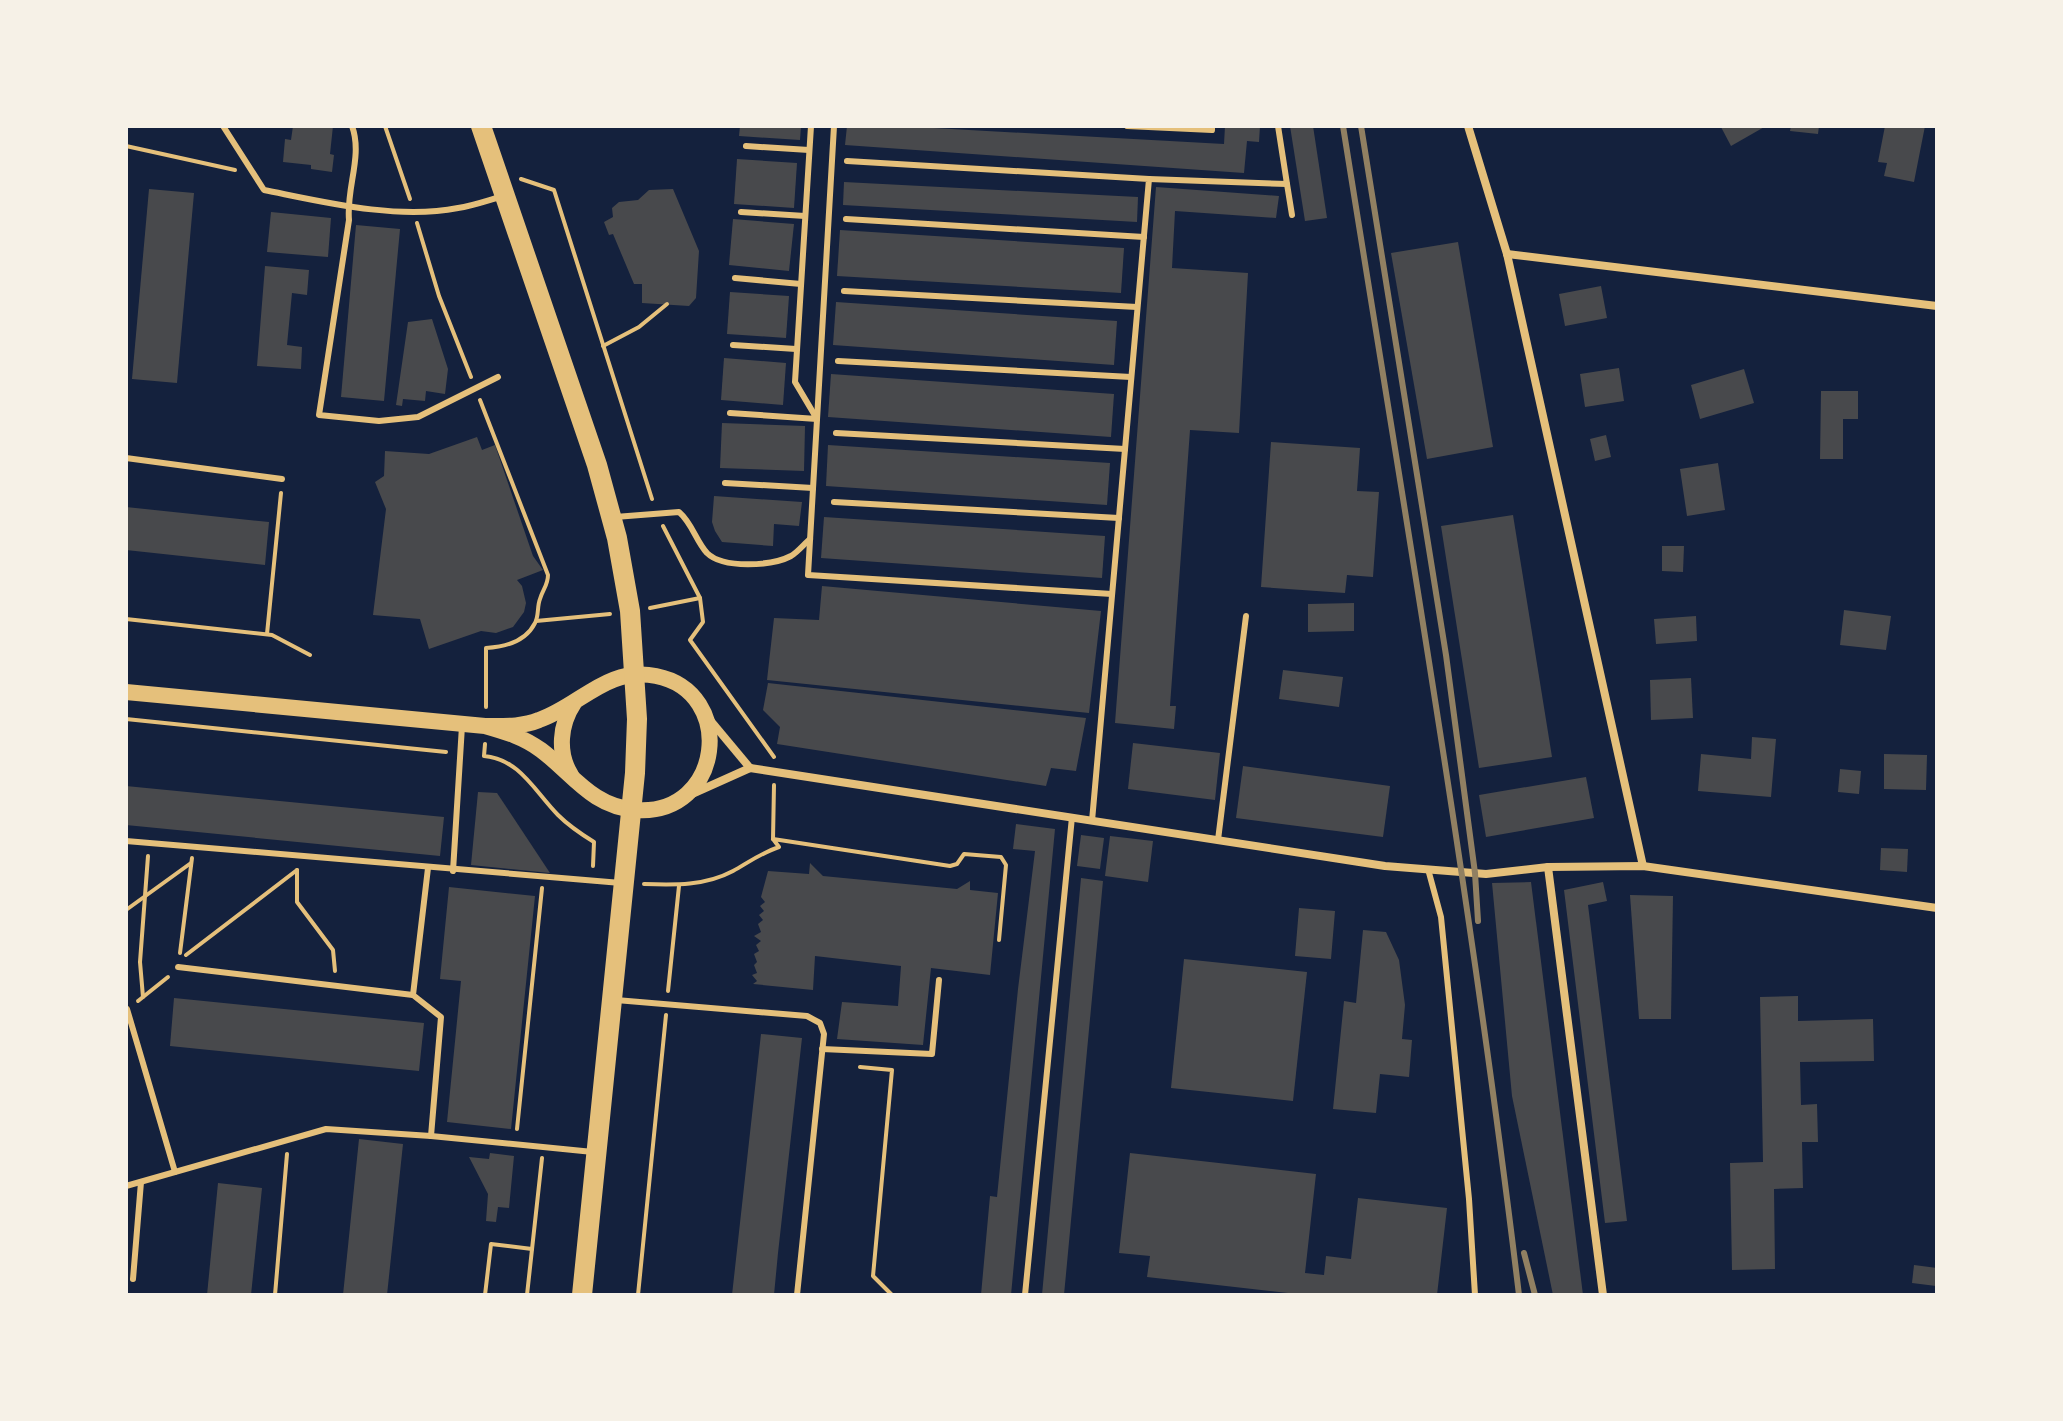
<svg xmlns="http://www.w3.org/2000/svg" width="2063" height="1421" viewBox="0 0 2063 1421" font-family="Rubik,sans-serif">
  <rect width="100%" height="100%" fill="#14213d"/>
  <g fill="#48494c">
    <path d="M 293,126 L 333,126 L 330,154 L 334,155 L 332,172 L 311,169 L 311,165 L 283,162 L 285,139 L 291,140 Z"/>
    <path d="M 740,126 L 801,126 L 800,140 L 739,136 Z"/>
    <path d="M 847,126 L 898,126 L 1224,144 L 1225,126 L 1260,126 L 1259,142 L 1247,141 L 1244,173 L 845,145 Z"/>
    <path d="M 1290,126 L 1313,126 L 1327,218 L 1305,221 Z"/>
    <path d="M 1723,126 L 1766,126 L 1731,146 L 1721,127 Z"/>
    <path d="M 1791,126 L 1819,126 L 1818,134 L 1790,131 Z"/>
    <path d="M 1885,126 L 1925,126 L 1914,182 L 1884,176 L 1887,163 L 1878,162 Z"/>
    <path d="M 737,159 L 797,163 L 794,208 L 734,204 Z"/>
    <path d="M 844,182 L 1138,197 L 1137,222 L 843,205 Z"/>
    <path d="M 1156,187 L 1279,196 L 1276,218 L 1175,211 L 1172,268 L 1248,273 L 1239,433 L 1190,430 L 1170,706 L 1176,706 L 1174,729 L 1115,723 Z"/>
    <path d="M 149,189 L 194,193 L 177,383 L 132,379 Z"/>
    <path d="M 673,189 L 699,251 L 696,298 L 689,306 L 642,303 L 642,284 L 634,284 L 613,234 L 609,235 L 604,222 L 613,217 L 612,208 L 619,202 L 638,200 L 649,190 Z"/>
    <path d="M 271,212 L 331,218 L 328,257 L 267,252 Z"/>
    <path d="M 733,219 L 794,224 L 789,271 L 729,265 Z"/>
    <path d="M 356,225 L 400,229 L 384,401 L 341,397 Z"/>
    <path d="M 840,230 L 1124,248 L 1121,293 L 837,276 Z"/>
    <path d="M 1458,242 L 1493,447 L 1427,459 L 1391,253 Z"/>
    <path d="M 265,266 L 309,270 L 307,295 L 292,293 L 287,345 L 302,347 L 301,369 L 257,366 Z"/>
    <path d="M 1601,286 L 1607,318 L 1565,326 L 1559,294 Z"/>
    <path d="M 730,292 L 789,296 L 786,338 L 727,334 Z"/>
    <path d="M 836,302 L 1117,321 L 1114,365 L 833,345 Z"/>
    <path d="M 432,319 L 448,369 L 445,394 L 426,391 L 425,401 L 403,399 L 402,406 L 396,405 L 408,322 Z"/>
    <path d="M 724,358 L 786,363 L 783,405 L 721,400 Z"/>
    <path d="M 1619,368 L 1624,401 L 1585,407 L 1580,374 Z"/>
    <path d="M 1744,369 L 1754,403 L 1700,419 L 1691,385 Z"/>
    <path d="M 831,374 L 1114,394 L 1111,437 L 828,417 Z"/>
    <path d="M 1821,391 L 1858,391 L 1858,419 L 1843,419 L 1843,459 L 1820,459 Z"/>
    <path d="M 722,423 L 805,426 L 804,471 L 720,468 Z"/>
    <path d="M 1606,435 L 1611,457 L 1595,461 L 1590,439 Z"/>
    <path d="M 477,437 L 482,450 L 495,445 L 533,556 L 543,570 L 517,580 L 522,586 L 526,603 L 524,612 L 513,627 L 496,633 L 481,631 L 429,649 L 420,619 L 373,615 L 386,509 L 375,482 L 384,476 L 385,451 L 429,454 Z"/>
    <path d="M 1271,442 L 1360,448 L 1357,491 L 1379,492 L 1373,577 L 1347,575 L 1345,593 L 1261,587 Z"/>
    <path d="M 828,445 L 1110,463 L 1107,505 L 826,486 Z"/>
    <path d="M 1718,463 L 1725,510 L 1687,516 L 1680,469 Z"/>
    <path d="M 714,496 L 802,502 L 799,526 L 774,524 L 773,546 L 722,542 L 715,531 L 712,522 Z"/>
    <path d="M 126,507 L 269,522 L 265,565 L 126,550 Z"/>
    <path d="M 1513,515 L 1552,757 L 1479,768 L 1441,526 Z"/>
    <path d="M 824,517 L 1105,536 L 1102,578 L 821,558 Z"/>
    <path d="M 1662,546 L 1684,546 L 1683,572 L 1662,571 Z"/>
    <path d="M 822,586 L 1101,611 L 1089,713 L 767,680 L 774,618 L 819,620 Z"/>
    <path d="M 1354,603 L 1354,631 L 1308,632 L 1308,604 Z"/>
    <path d="M 1844,610 L 1891,616 L 1886,650 L 1840,645 Z"/>
    <path d="M 1696,616 L 1697,641 L 1656,644 L 1654,619 Z"/>
    <path d="M 1283,670 L 1343,677 L 1339,707 L 1279,699 Z"/>
    <path d="M 1691,678 L 1693,718 L 1651,720 L 1650,680 Z"/>
    <path d="M 768,683 L 1086,718 L 1076,771 L 1051,768 L 1046,786 L 777,744 L 780,727 L 763,710 Z"/>
    <path d="M 1752,737 L 1776,739 L 1771,797 L 1698,791 L 1701,754 L 1751,759 Z"/>
    <path d="M 1133,743 L 1220,753 L 1215,800 L 1128,789 Z"/>
    <path d="M 1884,754 L 1927,755 L 1926,790 L 1884,789 Z"/>
    <path d="M 1243,766 L 1390,786 L 1383,837 L 1236,818 Z"/>
    <path d="M 1840,769 L 1861,771 L 1859,794 L 1838,792 Z"/>
    <path d="M 1586,777 L 1594,818 L 1486,837 L 1479,795 Z"/>
    <path d="M 126,786 L 444,817 L 440,856 L 126,825 Z"/>
    <path d="M 478,792 L 497,793 L 550,873 L 471,865 Z"/>
    <path d="M 1016,824 L 1055,829 L 1011,1295 L 981,1295 L 990,1196 L 997,1197 L 1018,989 L 1035,851 L 1013,849 Z"/>
    <path d="M 1081,835 L 1104,838 L 1100,869 L 1077,866 Z"/>
    <path d="M 1110,836 L 1153,841 L 1148,882 L 1105,876 Z"/>
    <path d="M 1881,848 L 1908,849 L 1907,872 L 1880,870 Z"/>
    <path d="M 810,863 L 823,876 L 957,889 L 970,881 L 970,890 L 998,893 L 990,975 L 931,968 L 923,1045 L 837,1039 L 842,1002 L 898,1006 L 901,966 L 815,956 L 813,990 L 753,984 L 757,981 L 752,975 L 757,973 L 754,965 L 757,962 L 754,954 L 759,951 L 756,945 L 761,941 L 754,936 L 761,932 L 758,924 L 763,920 L 759,915 L 764,911 L 760,906 L 765,902 L 761,897 L 768,871 L 809,874 Z"/>
    <path d="M 1081,878 L 1103,881 L 1064,1295 L 1042,1295 Z"/>
    <path d="M 1531,882 L 1583,1295 L 1553,1295 L 1512,1096 L 1492,883 Z"/>
    <path d="M 1603,882 L 1607,901 L 1588,905 L 1627,1221 L 1605,1223 L 1564,890 Z"/>
    <path d="M 449,887 L 535,896 L 511,1129 L 447,1122 L 461,981 L 440,979 Z"/>
    <path d="M 1630,895 L 1673,896 L 1671,1019 L 1639,1019 Z"/>
    <path d="M 1299,908 L 1335,911 L 1331,959 L 1295,956 Z"/>
    <path d="M 1363,930 L 1386,932 L 1399,960 L 1405,1005 L 1402,1039 L 1412,1040 L 1409,1077 L 1380,1074 L 1376,1113 L 1333,1109 L 1344,1001 L 1356,1003 Z"/>
    <path d="M 1184,959 L 1307,972 L 1293,1101 L 1171,1088 Z"/>
    <path d="M 1798,996 L 1798,1021 L 1873,1019 L 1874,1061 L 1800,1062 L 1801,1105 L 1817,1104 L 1818,1142 L 1802,1142 L 1803,1188 L 1774,1189 L 1775,1269 L 1732,1270 L 1730,1163 L 1763,1162 L 1760,997 Z"/>
    <path d="M 174,998 L 424,1023 L 419,1071 L 170,1046 Z"/>
    <path d="M 761,1034 L 802,1038 L 778,1253 L 774,1295 L 732,1295 Z"/>
    <path d="M 359,1139 L 403,1144 L 387,1295 L 343,1295 Z"/>
    <path d="M 490,1153 L 514,1156 L 509,1208 L 498,1207 L 496,1222 L 486,1221 L 488,1194 L 469,1157 L 489,1159 Z"/>
    <path d="M 1130,1153 L 1316,1174 L 1305,1273 L 1324,1275 L 1326,1256 L 1351,1259 L 1358,1198 L 1447,1208 L 1437,1295 L 1306,1295 L 1147,1277 L 1150,1256 L 1119,1253 Z"/>
    <path d="M 218,1183 L 262,1188 L 251,1295 L 207,1295 Z"/>
    <path d="M 1914,1265 L 1937,1268 L 1936,1286 L 1912,1283 Z"/>
  </g>
  <g fill="none" stroke-linecap="round" stroke-linejoin="round">
    <g stroke="#e5c07b" stroke-width="4">
      <path d="M 385,126 L 410,199"/>
      <path d="M 126,146 L 235,170"/>
      <path d="M 521,179 L 554,190 L 652,499"/>
      <path d="M 417,223 L 439,296 L 471,377"/>
      <path d="M 603,346 L 639,327 L 667,304"/>
      <path d="M 480,400 L 548,575 C 548,585 543,589 540,599 C 537,606 539,616 535,623 C 526,641 505,647 486,648 L 486,707"/>
      <path d="M 663,526 L 700,598 L 703,622 L 690,640 L 774,757"/>
      <path d="M 650,608 L 700,598"/>
      <path d="M 126,619 L 272,635 L 310,655"/>
      <path d="M 536,621 L 610,614"/>
      <path d="M 267,634 L 281,493"/>
      <path d="M 126,719 L 446,752"/>
      <path d="M 485,744 L 484,756 C 520,759 535,792 558,815 C 569,826 581,834 594,842 L 593,866"/>
      <path d="M 773,839 L 774,785"/>
      <path d="M 297,870 L 297,902 L 333,950 L 335,971"/>
      <path d="M 644,884 C 675,885 705,886 733,871 C 749,862 761,853 779,847 L 773,839 L 950,866 L 957,864 L 964,854 L 1001,857 L 1006,865 L 999,940"/>
      <path d="M 126,910 L 191,863"/>
      <path d="M 180,953 L 192,858"/>
      <path d="M 186,955 L 297,870"/>
      <path d="M 668,991 L 679,886"/>
      <path d="M 143,997 L 140,962 L 148,856"/>
      <path d="M 138,1001 L 168,977"/>
      <path d="M 860,1067 L 892,1070 L 873,1276 L 892,1295"/>
      <path d="M 517,1129 L 542,888"/>
      <path d="M 275,1295 L 287,1154"/>
      <path d="M 485,1295 L 491,1244 L 532,1249"/>
      <path d="M 527,1295 L 542,1158"/>
      <path d="M 638,1295 L 666,1015"/>
    </g>
    <g stroke="#e5c07b" stroke-width="6">
      <path d="M 223,126 L 264,190 C 324,202 396,220 458,208 C 472,206 486,201 500,197"/>
      <path d="M 352,126 C 363,156 346,188 349,220 L 319,415 L 379,421 L 418,417 L 498,377"/>
      <path d="M 834,126 L 808,575 L 1112,594"/>
      <path d="M 1127,126 L 1212,130 L 1212,126"/>
      <path d="M 746,146 L 809,150"/>
      <path d="M 847,161 L 1149,179 L 1092,821"/>
      <path d="M 1149,179 L 1287,184 L 1278,126"/>
      <path d="M 1287,184 L 1292,215"/>
      <path d="M 741,212 L 805,216"/>
      <path d="M 846,219 L 1144,237"/>
      <path d="M 735,278 L 801,284"/>
      <path d="M 844,291 L 1137,307"/>
      <path d="M 733,345 L 796,349"/>
      <path d="M 838,361 L 1131,377"/>
      <path d="M 730,413 L 817,419 L 795,382 L 811,126"/>
      <path d="M 836,433 L 1125,449"/>
      <path d="M 126,458 L 282,479"/>
      <path d="M 725,483 L 813,488"/>
      <path d="M 834,502 L 1119,518"/>
      <path d="M 615,517 L 679,512 C 692,523 696,541 707,553 C 723,569 772,566 791,556 C 798,552 804,544 810,539"/>
      <path d="M 1218,840 L 1246,616"/>
      <path d="M 126,841 L 621,883"/>
      <path d="M 428,868 L 413,995 L 441,1017 L 431,1136"/>
      <path d="M 1428,869 L 1441,917 L 1469,1199 L 1475,1295"/>
      <path d="M 453,871 L 462,726"/>
      <path d="M 178,967 L 413,995"/>
      <path d="M 616,1000 L 807,1016 L 820,1023 L 824,1034 L 797,1295"/>
      <path d="M 127,1009 L 175,1172"/>
      <path d="M 822,1049 L 932,1054 L 939,980"/>
      <path d="M 126,1186 L 326,1129 L 431,1136 L 593,1152"/>
      <path d="M 133,1279 L 141,1182"/>
      <path d="M 1025,1295 L 1072,817"/>
    </g>
    <g stroke="#e5c07b" stroke-width="8">
      <path d="M 1468,126 L 1507,254 L 1643,866"/>
      <path d="M 1507,254 L 1937,306"/>
      <path d="M 710,720 L 750,768"/>
      <path d="M 750,768 L 1385,866 L 1486,874 L 1548,867 L 1643,866 L 1937,908"/>
      <path d="M 692,794 L 750,768"/>
      <path d="M 1548,867 L 1603,1295"/>
    </g>
    <g stroke="#e5c07b" stroke-width="16">
      <path d="M 126,692 L 485,726 C 504,726 522,727 539,720 C 580,706 607,666 656,676 C 737,692 723,816 636,810 C 592,807 573,774 541,750 C 523,737 506,732 485,726"/>
      <path d="M 571,775 C 557,753 560,724 574,703"/>
    </g>
    <path stroke="#e5c07b" stroke-width="20" d="M 481,126 L 597,465 L 617,538 L 630,611 L 637,719 L 635,773 L 582,1295"/>
    <g stroke="#918062" stroke-width="6">
      <path d="M 1343,126 C 1405,515 1472,904 1519,1295"/>
      <path d="M 1361,126 L 1446,655 L 1475,873 L 1478,921"/>
      <path d="M 1524,1253 L 1535,1295"/>
    </g>
  </g>
  <rect width="2063" height="1421" fill="none" stroke="#f6f1e7" stroke-width="256"/>
</svg>
